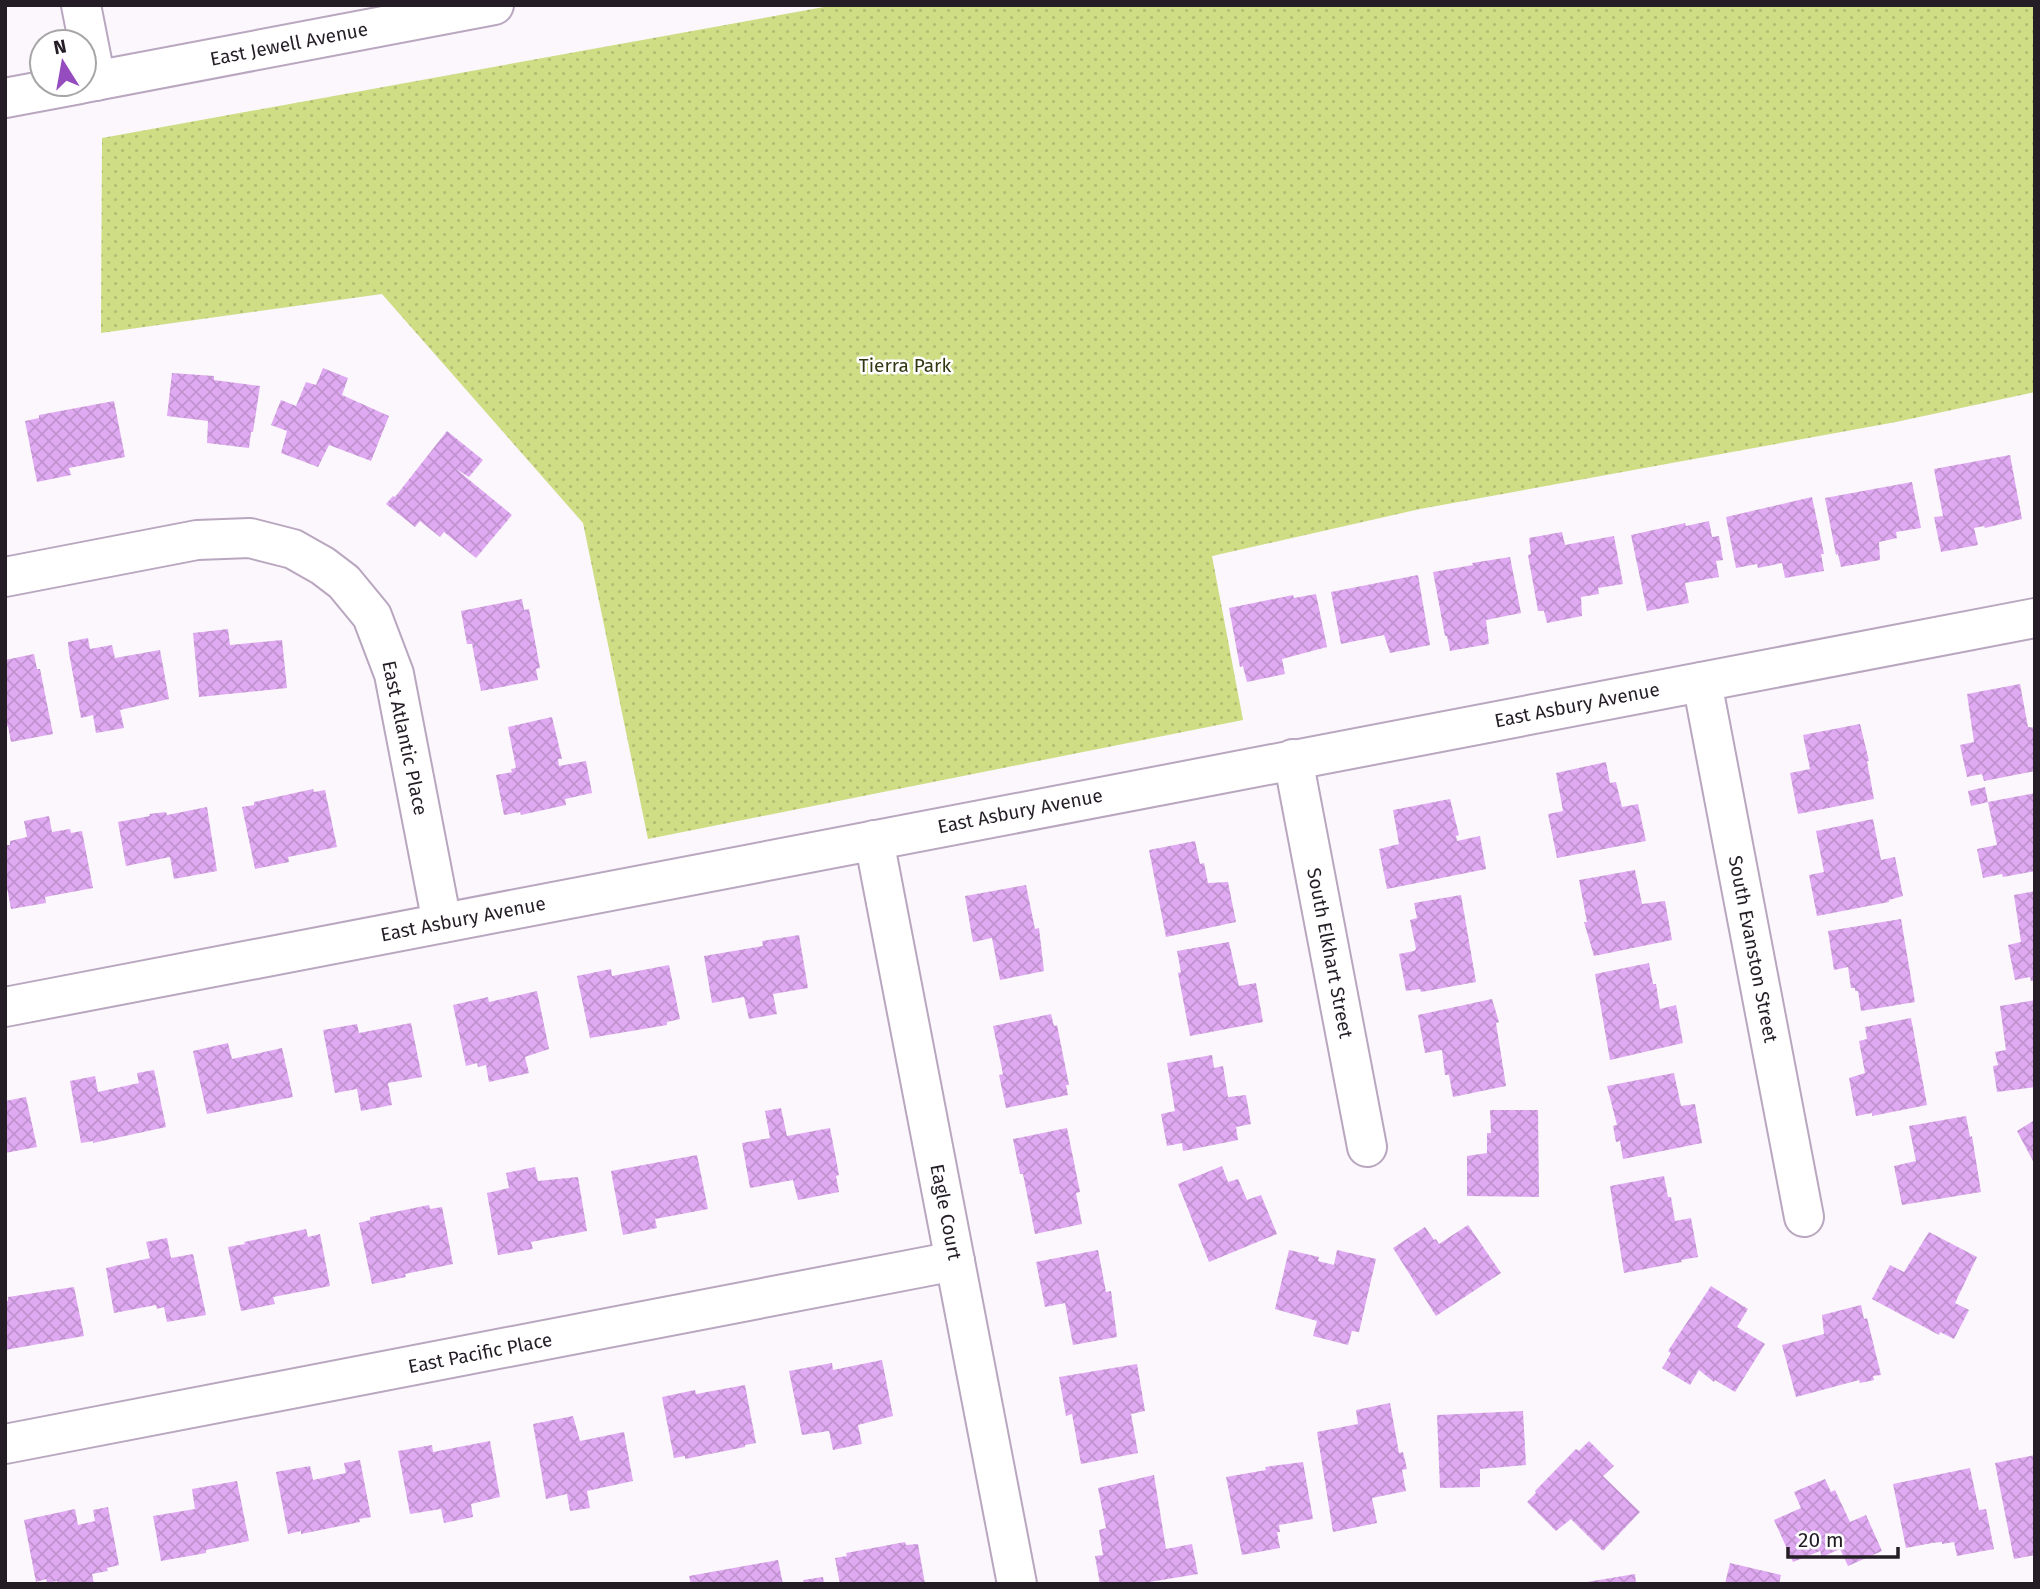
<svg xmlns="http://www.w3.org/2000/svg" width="2040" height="1589" viewBox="0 0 2040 1589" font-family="'Fira Sans',sans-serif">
  <defs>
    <pattern id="park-dots" width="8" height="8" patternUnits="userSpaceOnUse" patternTransform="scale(1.75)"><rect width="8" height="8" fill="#cfdd85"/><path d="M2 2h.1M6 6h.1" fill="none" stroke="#b2bd73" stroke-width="1.8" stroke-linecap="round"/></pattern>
    <pattern id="building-cross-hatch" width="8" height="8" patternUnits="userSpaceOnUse" patternTransform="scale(1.75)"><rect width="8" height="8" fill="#e0aaf2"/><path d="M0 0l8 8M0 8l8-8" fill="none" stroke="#c092cf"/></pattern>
  </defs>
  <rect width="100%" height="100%" fill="#fbf7fc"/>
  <path fill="url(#park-dots)" d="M 835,5 L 2035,5 L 2035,392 L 1896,422 L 1420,509 L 1212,556 L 1243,720 L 648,839 L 583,523 L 382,294 L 101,333 L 102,138 Z"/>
  <g fill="url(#building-cross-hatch)">
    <path d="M 323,368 L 348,378 L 342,395 L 389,416 L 371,461 L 329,445 L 318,467 L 281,453 L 287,431 L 271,425 L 281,400 L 296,406 L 306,382 L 316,385 Z"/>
    <path d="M 172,373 L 214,376 L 214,380 L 260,386 L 253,432 L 251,432 L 249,448 L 207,443 L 208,421 L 167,416 Z"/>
    <path d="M 114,401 L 125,457 L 69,468 L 71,475 L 37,482 L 25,421 L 39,418 L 39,415 Z"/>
    <path d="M 447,431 L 483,460 L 469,477 L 456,469 L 512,515 L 476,558 L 444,532 L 440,537 L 420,521 L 415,527 L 386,504 L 393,496 L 395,497 Z"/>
    <path d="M 2010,455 L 2022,519 L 1985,528 L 1984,526 L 1974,528 L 1978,545 L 1941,552 L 1934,517 L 1943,516 L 1934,469 Z"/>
    <path d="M 1912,482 L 1921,528 L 1896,532 L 1897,538 L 1879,542 L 1880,560 L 1841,567 L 1838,554 L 1836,555 L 1825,498 Z"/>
    <path d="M 1812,497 L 1824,554 L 1821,554 L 1824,571 L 1785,578 L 1782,563 L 1758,568 L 1757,564 L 1736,568 L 1726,517 Z"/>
    <path d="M 1709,521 L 1712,537 L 1719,536 L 1723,560 L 1716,561 L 1719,577 L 1685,583 L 1689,603 L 1647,611 L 1631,535 L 1685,523 L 1686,526 Z"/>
    <path d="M 1562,532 L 1565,545 L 1614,536 L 1623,584 L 1598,588 L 1599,594 L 1581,597 L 1582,616 L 1547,623 L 1544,611 L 1538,611 L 1528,555 L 1531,554 L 1529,538 Z"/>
    <path d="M 1510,557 L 1521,613 L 1486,620 L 1489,644 L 1450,651 L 1447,636 L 1445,636 L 1433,572 L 1473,565 L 1472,563 Z"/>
    <path d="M 1418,575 L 1430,645 L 1390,653 L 1384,635 L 1341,644 L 1331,592 Z"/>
    <path d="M 1316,594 L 1327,647 L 1282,659 L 1285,674 L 1247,682 L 1243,666 L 1240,667 L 1229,608 L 1293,595 L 1294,598 Z"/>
    <path d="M 522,599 L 524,610 L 529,609 L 540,668 L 536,669 L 538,680 L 481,691 L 472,644 L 467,644 L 461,611 Z"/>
    <path d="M 228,629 L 230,645 L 282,640 L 287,688 L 199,697 L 193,633 Z"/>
    <path d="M 88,638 L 90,649 L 112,645 L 115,658 L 160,650 L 169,699 L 120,710 L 124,728 L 96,733 L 93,715 L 81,718 L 69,653 L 68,642 Z"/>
    <path d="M 34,654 L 37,669 L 40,669 L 53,734 L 11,742 L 8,726 L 5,727 L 5,660 Z"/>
    <path d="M 2020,684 L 2028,727 L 2035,728 L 2035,771 L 1984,781 L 1982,774 L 1967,777 L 1960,745 L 1974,742 L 1967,694 Z"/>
    <path d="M 552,717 L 562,759 L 558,759 L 559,766 L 586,761 L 592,793 L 565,799 L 566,805 L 521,815 L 520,812 L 504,815 L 496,775 L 512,772 L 511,769 L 516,768 L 508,727 Z"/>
    <path d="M 1860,724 L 1869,761 L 1867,761 L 1874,799 L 1798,814 L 1790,773 L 1810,769 L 1803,735 Z"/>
    <path d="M 1606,762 L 1610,783 L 1616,782 L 1622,807 L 1638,804 L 1646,841 L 1557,858 L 1548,814 L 1563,811 L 1556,773 Z"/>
    <path d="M 1985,787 L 1988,802 L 1971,806 L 1968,791 Z"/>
    <path d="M 313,789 L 314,792 L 325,790 L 337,847 L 288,857 L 289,862 L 255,869 L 242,807 L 254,805 L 254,802 Z"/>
    <path d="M 2035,793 L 2035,871 L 2003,877 L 2002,874 L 1983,878 L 1977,849 L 1997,845 L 1988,802 Z"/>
    <path d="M 1450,799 L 1459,835 L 1456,836 L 1457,841 L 1480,836 L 1486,869 L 1387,889 L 1379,849 L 1399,844 L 1393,810 Z"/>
    <path d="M 207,807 L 217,871 L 174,879 L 170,857 L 126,866 L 118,822 L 150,816 L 149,814 L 166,812 L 167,815 Z"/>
    <path d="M 49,816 L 52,832 L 70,829 L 71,833 L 82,831 L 93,888 L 45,897 L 46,903 L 11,909 L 5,877 L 5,845 L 10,845 L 10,841 L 27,837 L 24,821 Z"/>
    <path d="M 1873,819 L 1881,860 L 1895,857 L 1903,896 L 1889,900 L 1889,902 L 1817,916 L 1809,875 L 1824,872 L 1816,831 Z"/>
    <path d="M 1195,841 L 1200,864 L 1204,863 L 1208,883 L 1228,882 L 1236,922 L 1166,937 L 1149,850 Z"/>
    <path d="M 1635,870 L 1642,904 L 1665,901 L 1672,940 L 1594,956 L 1584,922 L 1587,922 L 1579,880 Z"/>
    <path d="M 1026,885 L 1035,929 L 1039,928 L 1044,971 L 1000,980 L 992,938 L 973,942 L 965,896 Z"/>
    <path d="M 2035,891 L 2035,981 L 2031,981 L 2030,977 L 2015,980 L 2008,945 L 2021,942 L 2014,895 Z"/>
    <path d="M 1461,895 L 1476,982 L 1421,992 L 1420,989 L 1406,991 L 1399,954 L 1414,951 L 1416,949 L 1410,920 L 1417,918 L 1414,903 Z"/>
    <path d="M 1901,919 L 1915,1002 L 1861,1011 L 1858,991 L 1855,991 L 1855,988 L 1851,988 L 1848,967 L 1834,970 L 1828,931 Z"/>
    <path d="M 799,935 L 808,988 L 773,994 L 777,1014 L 749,1019 L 744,997 L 712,1003 L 704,956 L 763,946 L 762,941 Z"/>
    <path d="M 1229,942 L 1239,986 L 1256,983 L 1263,1022 L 1190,1036 L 1178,973 L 1181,972 L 1177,951 Z"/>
    <path d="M 1649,963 L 1653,984 L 1656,984 L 1660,1009 L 1676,1005 L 1683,1043 L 1610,1060 L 1595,974 Z"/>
    <path d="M 669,965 L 680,1019 L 667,1022 L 667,1025 L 590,1038 L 577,976 L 611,969 L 612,976 Z"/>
    <path d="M 537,991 L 549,1049 L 525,1057 L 529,1073 L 489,1082 L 486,1065 L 478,1067 L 477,1063 L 466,1066 L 453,1005 L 488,997 L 489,1002 Z"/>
    <path d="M 1492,999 L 1499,1022 L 1496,1023 L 1506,1086 L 1453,1097 L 1449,1075 L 1445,1075 L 1442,1050 L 1425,1053 L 1418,1015 Z"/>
    <path d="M 2035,1000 L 2035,1087 L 1997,1092 L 1993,1066 L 1998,1065 L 1995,1052 L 2006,1050 L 2000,1006 Z"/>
    <path d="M 1051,1014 L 1054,1026 L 1057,1025 L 1069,1085 L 1066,1085 L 1068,1095 L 1006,1108 L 999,1075 L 1003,1074 L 993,1026 Z"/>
    <path d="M 1911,1018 L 1927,1105 L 1872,1116 L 1872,1113 L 1856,1116 L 1849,1078 L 1865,1073 L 1859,1041 L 1867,1039 L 1865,1027 Z"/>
    <path d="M 411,1023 L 422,1077 L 388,1083 L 392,1105 L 361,1111 L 357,1089 L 335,1093 L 323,1030 L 357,1024 L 359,1033 Z"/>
    <path d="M 228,1043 L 232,1059 L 282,1048 L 293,1097 L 207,1114 L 193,1051 Z"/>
    <path d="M 1212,1055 L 1214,1068 L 1223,1066 L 1228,1097 L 1246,1095 L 1251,1124 L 1236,1127 L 1238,1140 L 1183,1151 L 1182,1143 L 1167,1146 L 1161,1114 L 1175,1111 L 1167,1063 Z"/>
    <path d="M 154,1070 L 166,1127 L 93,1143 L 93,1141 L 81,1143 L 70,1081 L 95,1076 L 98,1092 L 139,1083 L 137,1073 Z"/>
    <path d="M 1674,1073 L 1681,1106 L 1695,1104 L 1702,1143 L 1623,1159 L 1620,1141 L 1616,1142 L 1613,1126 L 1617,1125 L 1607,1086 Z"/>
    <path d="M 26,1097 L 37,1147 L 5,1153 L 5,1101 Z"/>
    <path d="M 781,1108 L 787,1136 L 830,1128 L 839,1175 L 836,1176 L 839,1192 L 798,1200 L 793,1180 L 750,1188 L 742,1143 L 770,1138 L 765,1111 Z"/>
    <path d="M 1490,1110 L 1538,1110 L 1539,1197 L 1467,1196 L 1467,1156 L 1487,1153 L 1487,1133 L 1491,1133 Z"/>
    <path d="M 1966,1116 L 1970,1137 L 1972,1136 L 1981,1192 L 1902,1205 L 1894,1166 L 1916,1161 L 1909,1126 Z"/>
    <path d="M 2035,1120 L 2035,1165 L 2017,1131 Z"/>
    <path d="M 1067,1128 L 1080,1192 L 1076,1193 L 1082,1224 L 1035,1234 L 1023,1174 L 1020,1174 L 1013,1139 Z"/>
    <path d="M 697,1155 L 708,1209 L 655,1219 L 657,1228 L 623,1235 L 611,1171 Z"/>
    <path d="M 1222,1166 L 1228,1182 L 1238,1179 L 1247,1200 L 1261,1195 L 1277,1234 L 1209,1262 L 1178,1184 Z"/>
    <path d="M 535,1167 L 538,1181 L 578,1177 L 587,1231 L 531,1242 L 533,1249 L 498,1255 L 487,1193 L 509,1188 L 506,1173 Z"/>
    <path d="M 1664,1176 L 1668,1197 L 1671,1197 L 1675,1221 L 1691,1218 L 1698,1257 L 1681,1260 L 1682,1262 L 1624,1273 L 1610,1186 Z"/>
    <path d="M 429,1205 L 430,1209 L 442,1207 L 453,1264 L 405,1274 L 406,1277 L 372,1284 L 359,1223 L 370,1220 L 370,1217 Z"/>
    <path d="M 1468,1225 L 1501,1273 L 1436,1316 L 1393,1248 L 1425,1227 L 1434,1240 L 1436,1239 L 1439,1244 Z"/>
    <path d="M 306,1229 L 308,1237 L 320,1234 L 330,1286 L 273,1297 L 275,1304 L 241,1311 L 228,1247 L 245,1244 L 244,1242 Z"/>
    <path d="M 1929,1232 L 1977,1257 L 1955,1303 L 1969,1310 L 1954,1339 L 1940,1332 L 1939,1335 L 1872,1299 L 1890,1265 L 1904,1272 Z"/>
    <path d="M 167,1238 L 171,1258 L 193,1254 L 206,1315 L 167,1322 L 164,1307 L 157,1309 L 156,1305 L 114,1313 L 106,1268 L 150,1258 L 146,1242 Z"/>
    <path d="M 1098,1250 L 1106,1292 L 1111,1291 L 1117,1337 L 1073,1345 L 1065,1303 L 1045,1307 L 1036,1262 Z"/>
    <path d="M 1289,1250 L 1319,1257 L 1318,1261 L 1334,1265 L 1337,1250 L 1376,1259 L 1359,1332 L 1352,1331 L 1348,1345 L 1313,1336 L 1317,1321 L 1275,1309 Z"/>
    <path d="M 1711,1286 L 1748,1309 L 1737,1327 L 1765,1344 L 1735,1392 L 1715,1380 L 1714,1382 L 1699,1370 L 1690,1385 L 1662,1368 L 1671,1353 L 1668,1351 Z"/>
    <path d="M 74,1287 L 84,1336 L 5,1350 L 5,1301 L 8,1301 L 8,1297 Z"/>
    <path d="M 1861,1305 L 1864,1319 L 1867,1318 L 1881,1375 L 1873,1376 L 1874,1380 L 1860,1383 L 1859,1380 L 1796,1397 L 1782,1345 L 1824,1334 L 1822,1315 Z"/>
    <path d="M 882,1360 L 893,1416 L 858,1425 L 862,1444 L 833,1450 L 829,1431 L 802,1435 L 789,1371 L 832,1363 L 833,1370 Z"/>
    <path d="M 1137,1364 L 1145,1411 L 1131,1414 L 1138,1453 L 1081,1464 L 1072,1414 L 1066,1416 L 1059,1377 Z"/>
    <path d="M 745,1385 L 756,1443 L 745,1445 L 745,1447 L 685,1459 L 685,1456 L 674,1458 L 662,1397 L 695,1390 L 696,1394 Z"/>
    <path d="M 1390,1403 L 1399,1453 L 1403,1452 L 1407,1469 L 1402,1470 L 1406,1491 L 1372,1498 L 1377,1523 L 1333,1532 L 1317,1432 L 1358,1424 L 1356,1410 Z"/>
    <path d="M 1523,1411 L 1526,1465 L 1480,1469 L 1480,1487 L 1440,1488 L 1437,1415 Z"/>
    <path d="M 573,1416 L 580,1441 L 624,1432 L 633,1481 L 587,1491 L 590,1508 L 570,1511 L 567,1494 L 546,1499 L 533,1424 Z"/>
    <path d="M 490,1441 L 500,1497 L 471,1504 L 473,1517 L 444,1523 L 441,1509 L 410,1514 L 398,1451 L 432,1445 L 433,1452 Z"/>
    <path d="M 1589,1441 L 1614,1466 L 1603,1476 L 1640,1512 L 1603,1551 L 1571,1519 L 1556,1531 L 1527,1502 L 1536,1493 L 1535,1491 L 1576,1449 L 1579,1451 Z"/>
    <path d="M 2035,1455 L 2035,1555 L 2014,1559 L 1995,1463 Z"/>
    <path d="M 360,1460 L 371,1517 L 359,1519 L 360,1522 L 301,1534 L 301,1531 L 288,1534 L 276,1472 L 310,1466 L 313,1480 L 346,1473 L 344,1463 Z"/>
    <path d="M 1303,1462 L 1313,1519 L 1279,1525 L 1280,1532 L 1277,1532 L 1280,1548 L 1242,1555 L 1226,1477 L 1266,1470 L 1265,1467 Z"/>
    <path d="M 1970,1468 L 1979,1510 L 1986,1509 L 1994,1549 L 1957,1556 L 1954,1542 L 1942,1544 L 1942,1542 L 1932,1543 L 1906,1548 L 1893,1484 Z"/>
    <path d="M 1154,1475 L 1166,1549 L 1192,1544 L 1198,1574 L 1137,1584 L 1100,1584 L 1095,1556 L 1103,1555 L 1099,1530 L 1106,1528 L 1098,1488 Z"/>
    <path d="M 1825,1479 L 1831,1492 L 1835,1490 L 1850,1522 L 1866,1515 L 1882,1551 L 1848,1566 L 1840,1549 L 1822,1557 L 1820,1551 L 1793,1562 L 1774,1520 L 1801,1508 L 1794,1492 Z"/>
    <path d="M 237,1481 L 249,1541 L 206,1550 L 206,1553 L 161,1561 L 153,1516 L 195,1509 L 192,1489 Z"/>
    <path d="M 108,1507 L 119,1565 L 107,1568 L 108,1571 L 92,1574 L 94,1584 L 58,1584 L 57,1581 L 47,1583 L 46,1579 L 36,1582 L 24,1520 L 75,1509 L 78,1525 L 95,1521 L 93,1510 Z"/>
    <path d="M 905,1542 L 906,1545 L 918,1544 L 925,1584 L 840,1584 L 835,1558 L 847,1556 L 846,1553 Z"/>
    <path d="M 778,1560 L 783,1584 L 691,1584 L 689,1576 Z"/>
    <path d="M 1730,1563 L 1781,1575 L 1779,1584 L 1725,1584 Z"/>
    <path d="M 1635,1574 L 1636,1584 L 1588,1584 L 1587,1582 Z"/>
    <path d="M 823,1577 L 824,1584 L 804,1584 L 803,1580 Z"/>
  </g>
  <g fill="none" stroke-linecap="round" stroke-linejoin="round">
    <g stroke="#b9a6bf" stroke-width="42">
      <g id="minor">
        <path d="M 81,5 L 96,81"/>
        <path d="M 84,83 L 494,5"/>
        <path d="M 5,98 L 80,84"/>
        <path d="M 5,577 L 197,540 L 250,538 L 293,549 L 323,566 L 344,582 L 372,616 L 394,674 L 442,923"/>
        <path d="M 1702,682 L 1804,1217"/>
        <path d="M 1293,759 L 1367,1147"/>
        <path d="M 874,840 L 1017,1584"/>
        <path d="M 5,1007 L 2035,618"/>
        <path d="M 5,1444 L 955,1261"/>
      </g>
    </g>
    <use href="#minor" stroke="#fff" stroke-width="38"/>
  </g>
  <g text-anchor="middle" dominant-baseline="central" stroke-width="5" stroke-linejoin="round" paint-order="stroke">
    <g font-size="19" fill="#241d26" stroke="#fff">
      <text transform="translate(289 44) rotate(-11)">East Jewell Avenue</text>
      <text transform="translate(1577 705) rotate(-11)">East Asbury Avenue</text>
      <text transform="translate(405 738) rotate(78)">East Atlantic Place</text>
      <text transform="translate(1020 811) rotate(-11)">East Asbury Avenue</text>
      <text transform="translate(463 919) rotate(-11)">East Asbury Avenue</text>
      <text transform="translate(1753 949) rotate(79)">South Evanston Street</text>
      <text transform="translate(1330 953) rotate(79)">South Elkhart Street</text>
      <text transform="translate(946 1212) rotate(79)">Eagle Court</text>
      <text transform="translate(480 1353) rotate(-11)">East Pacific Place</text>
    </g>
    <g font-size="19" fill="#323711" stroke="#fff">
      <text x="905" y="365">Tierra Park</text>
    </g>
  </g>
  <rect width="2040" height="1589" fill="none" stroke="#241d26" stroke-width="14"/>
  <g transform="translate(63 63) rotate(349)"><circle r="33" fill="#ffffff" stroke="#a7a5a8" stroke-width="2"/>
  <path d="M0-5L12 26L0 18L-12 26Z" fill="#944cbf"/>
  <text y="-10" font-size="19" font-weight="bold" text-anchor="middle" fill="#241d26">N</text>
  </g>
  <path d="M1788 1547v10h110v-10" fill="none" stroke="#241d26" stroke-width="3.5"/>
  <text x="1798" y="1547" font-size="21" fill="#241d26" stroke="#ffffff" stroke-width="5" paint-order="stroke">20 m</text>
</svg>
